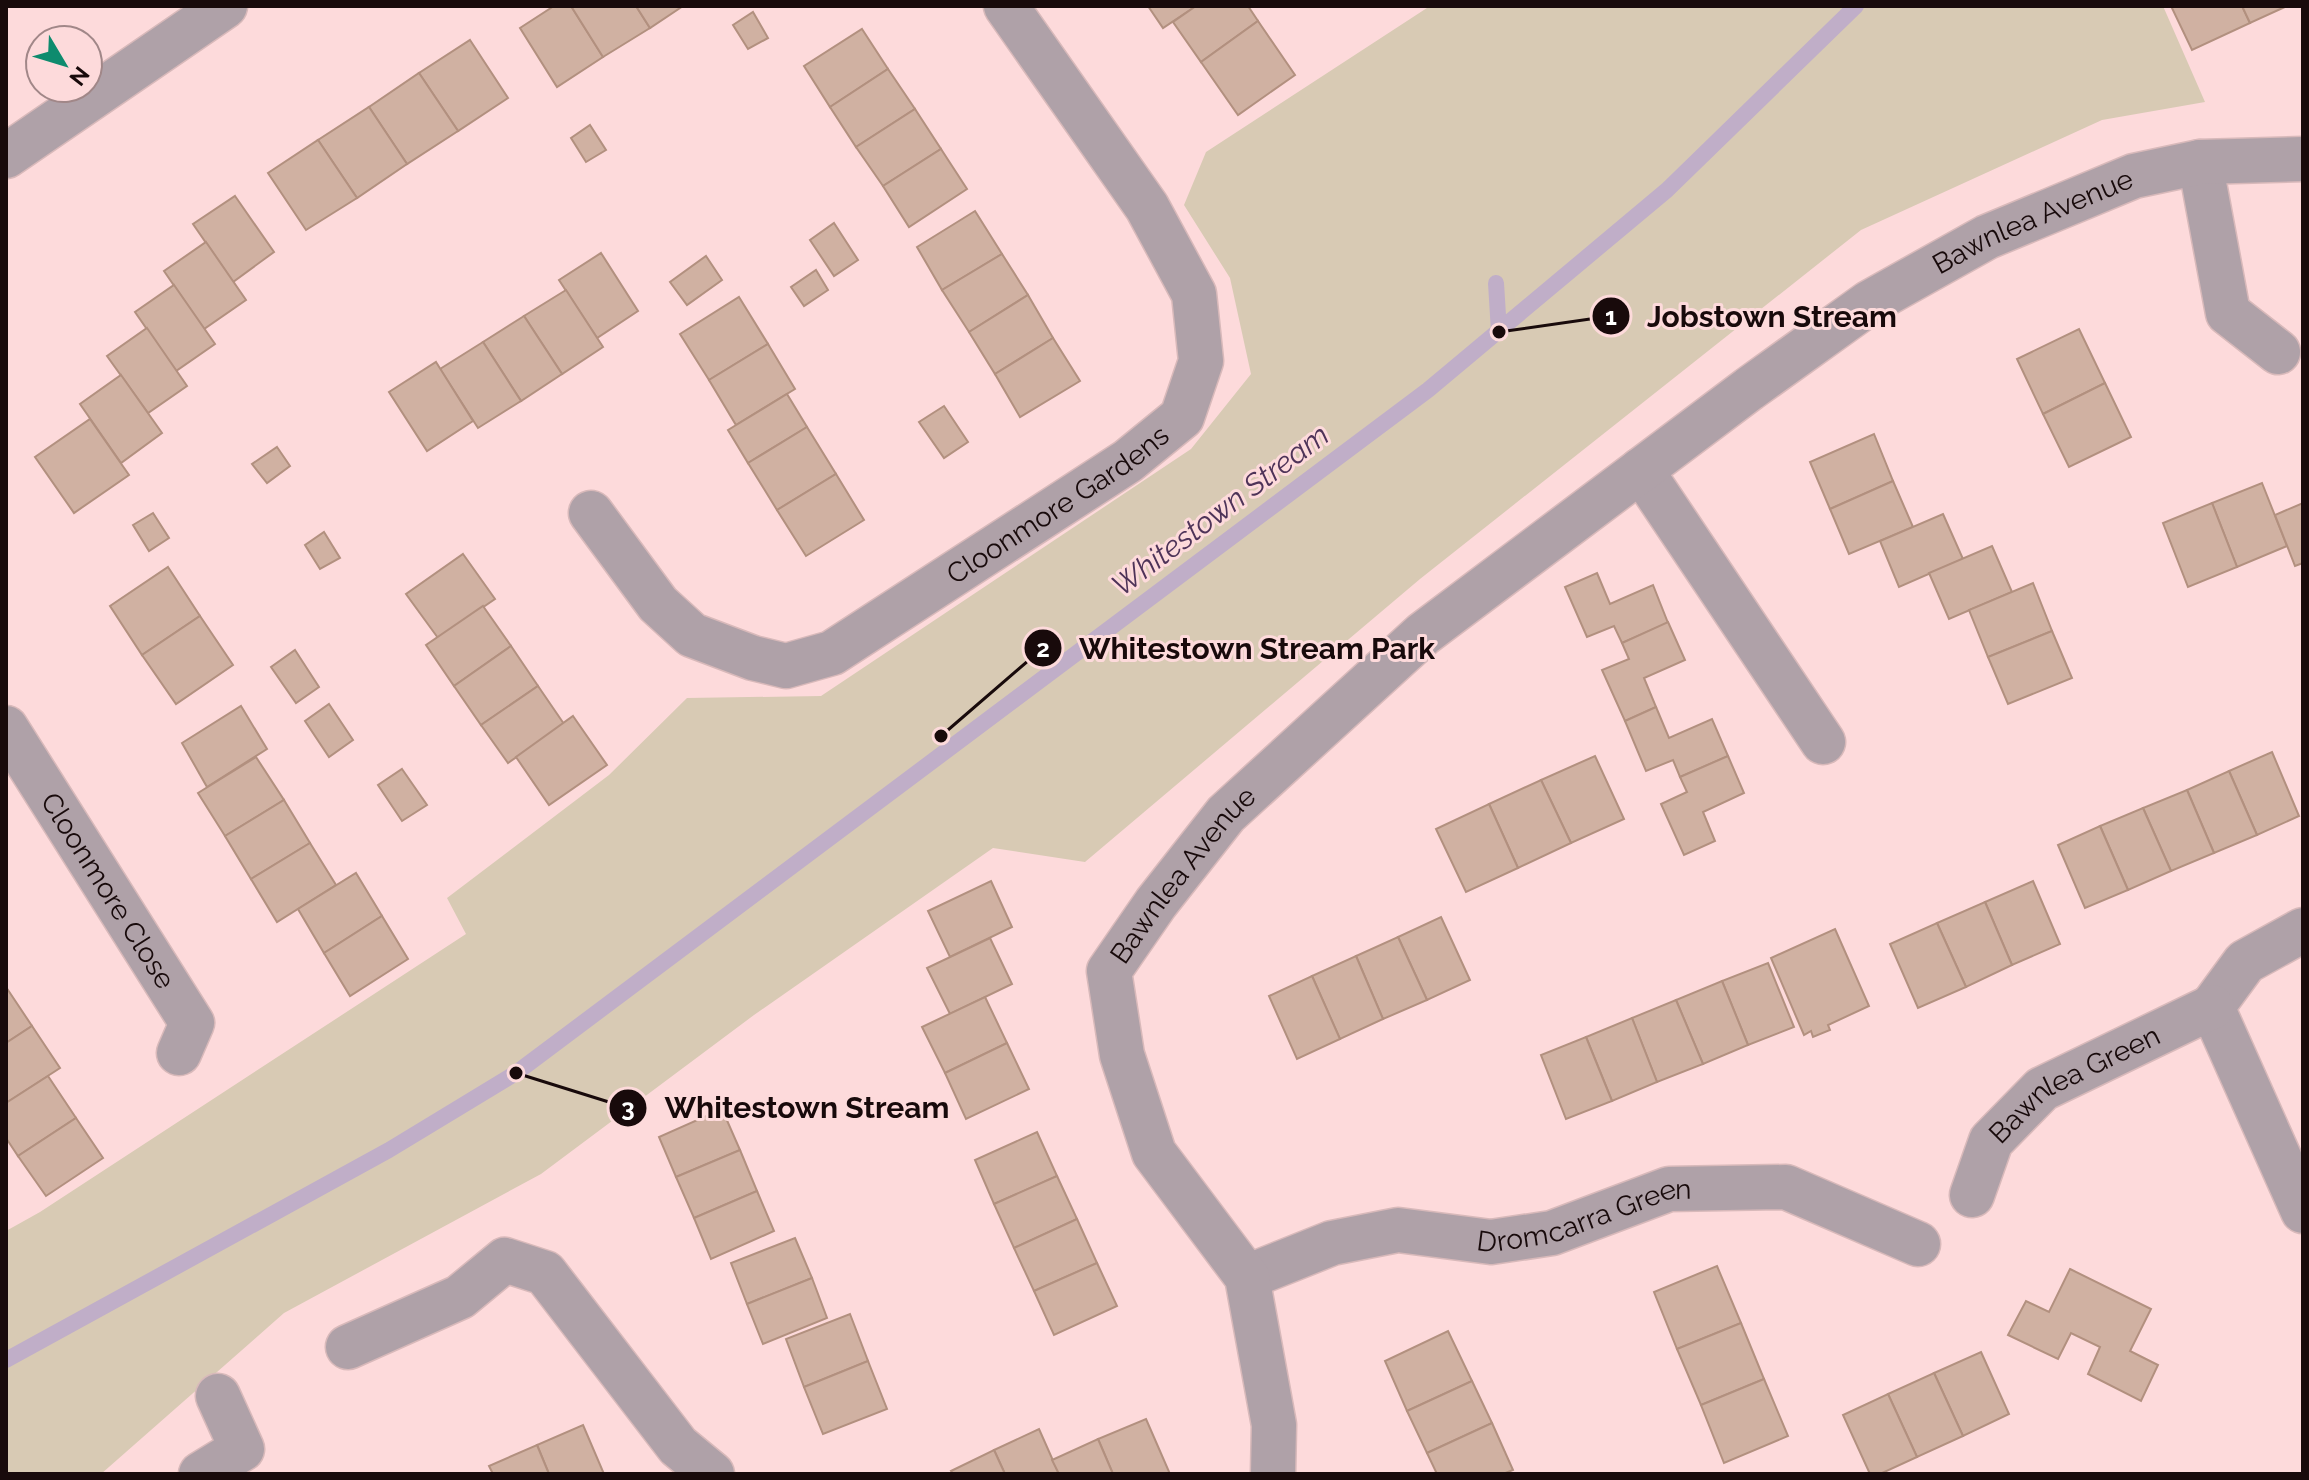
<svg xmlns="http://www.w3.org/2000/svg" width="2309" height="1480" viewBox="0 0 2309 1480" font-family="Raleway,sans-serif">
  <rect width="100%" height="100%" fill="#fddadb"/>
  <path fill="#d8cab4" d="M 1430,6 L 2163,6 L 2205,102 L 2102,120 L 1861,230 L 1420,579 L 1085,862 L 993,848 L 754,1015 L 541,1174 L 284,1313 L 101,1474 L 6,1474 L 6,1231 L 40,1212 L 466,934 L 447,898 L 609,775 L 687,698 L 821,696 L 1191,449 L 1251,374 L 1230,278 L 1184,205 L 1206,152 Z"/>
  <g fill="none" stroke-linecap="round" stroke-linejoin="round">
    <g stroke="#c0aec8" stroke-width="16">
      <path d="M 1496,283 L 1499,332"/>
      <path d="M 6,1360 L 389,1150 L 516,1073 L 1428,390 L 1667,190 L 1856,6"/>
    </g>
  </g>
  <g fill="#d0b1a2" stroke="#b2907f" stroke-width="2">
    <path d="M 554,6 L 571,6 L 603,57 L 557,87 L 520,28 Z"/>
    <path d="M 571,6 L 636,6 L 650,28 L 603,57 Z"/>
    <path d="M 636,6 L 683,6 L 650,28 Z"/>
    <path d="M 1148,6 L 1196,6 L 1163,28 Z"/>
    <path d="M 1196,6 L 1248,6 L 1258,21 L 1201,62 L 1173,22 Z"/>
    <path d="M 2171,6 L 2242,6 L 2250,23 L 2192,50 Z"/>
    <path d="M 2242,6 L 2287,6 L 2250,23 Z"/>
    <path d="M 753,12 L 768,38 L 748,49 L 733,25 Z"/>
    <path d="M 1258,21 L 1295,75 L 1238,115 L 1201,62 Z"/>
    <path d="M 862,29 L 888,69 L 830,107 L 804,66 Z"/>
    <path d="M 470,40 L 508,98 L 458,131 L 419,73 Z"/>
    <path d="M 888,69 L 915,109 L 856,147 L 830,107 Z"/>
    <path d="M 419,73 L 458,131 L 407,164 L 369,107 Z"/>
    <path d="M 369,107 L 407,164 L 357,198 L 318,140 Z"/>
    <path d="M 915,109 L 941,149 L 883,186 L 856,147 Z"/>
    <path d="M 590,125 L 606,150 L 586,162 L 571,138 Z"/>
    <path d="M 318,140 L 357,198 L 306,230 L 268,173 Z"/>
    <path d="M 941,149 L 967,189 L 909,227 L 883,186 Z"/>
    <path d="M 235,196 L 274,252 L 233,282 L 193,224 Z"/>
    <path d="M 975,211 L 1002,254 L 942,290 L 917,247 Z"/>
    <path d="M 834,223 L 858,260 L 834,276 L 810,240 Z"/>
    <path d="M 206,242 L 246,300 L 204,329 L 164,271 Z"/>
    <path d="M 601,253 L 638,311 L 597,338 L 559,280 Z"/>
    <path d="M 1002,254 L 1028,295 L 969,332 L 942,290 Z"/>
    <path d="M 706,256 L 722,280 L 687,305 L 670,282 Z"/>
    <path d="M 816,270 L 828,290 L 804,306 L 791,287 Z"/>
    <path d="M 174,285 L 215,344 L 176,371 L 135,312 Z"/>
    <path d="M 566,290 L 603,347 L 562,374 L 524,316 Z"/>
    <path d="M 1028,295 L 1053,338 L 995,374 L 969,332 Z"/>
    <path d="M 739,297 L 768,344 L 709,380 L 680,334 Z"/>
    <path d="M 524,316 L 562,374 L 521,401 L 483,342 Z"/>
    <path d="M 147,328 L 187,386 L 148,413 L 107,356 Z"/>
    <path d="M 2079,329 L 2105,383 L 2043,414 L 2017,359 Z"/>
    <path d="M 1053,338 L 1080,381 L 1020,417 L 995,374 Z"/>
    <path d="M 483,342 L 521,401 L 478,428 L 440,369 Z"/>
    <path d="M 768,344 L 795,389 L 736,425 L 709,380 Z"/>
    <path d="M 436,362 L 473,421 L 427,451 L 389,392 Z"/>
    <path d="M 121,375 L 162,433 L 121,463 L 80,404 Z"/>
    <path d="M 2105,383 L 2131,437 L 2069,467 L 2043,414 Z"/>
    <path d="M 787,394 L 807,427 L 748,463 L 728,430 Z"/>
    <path d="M 944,406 L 968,442 L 944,458 L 919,422 Z"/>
    <path d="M 90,419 L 129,475 L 74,513 L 35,457 Z"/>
    <path d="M 807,427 L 836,474 L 777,510 L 748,463 Z"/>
    <path d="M 1874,434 L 1893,481 L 1830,509 L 1810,462 Z"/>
    <path d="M 277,447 L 290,466 L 267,483 L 252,464 Z"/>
    <path d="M 836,474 L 864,520 L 806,556 L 777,510 Z"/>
    <path d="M 1893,481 L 1913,527 L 1849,554 L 1830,509 Z"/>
    <path d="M 2262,483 L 2287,546 L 2237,567 L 2212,503 Z"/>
    <path d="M 2212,503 L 2237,567 L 2188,587 L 2163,523 Z"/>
    <path d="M 2303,503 L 2303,563 L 2295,566 L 2275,515 Z"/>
    <path d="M 153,513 L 169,538 L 149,551 L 133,525 Z"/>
    <path d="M 1943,514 L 1963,559 L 1899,587 L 1880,541 Z"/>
    <path d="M 324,532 L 340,558 L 320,569 L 305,545 Z"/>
    <path d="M 1992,546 L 2012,592 L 1949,619 L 1929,573 Z"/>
    <path d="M 463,554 L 495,599 L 438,638 L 406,594 Z"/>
    <path d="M 168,567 L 200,616 L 142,655 L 110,606 Z"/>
    <path d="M 1597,573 L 1610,604 L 1653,585 L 1668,623 L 1622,643 L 1614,626 L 1587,637 L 1565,587 Z"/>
    <path d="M 2033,583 L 2052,631 L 1988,657 L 1969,610 Z"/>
    <path d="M 483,606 L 511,646 L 454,686 L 426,645 Z"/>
    <path d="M 200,616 L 233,665 L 176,704 L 142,655 Z"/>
    <path d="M 1668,622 L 1685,660 L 1644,678 L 1656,707 L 1625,721 L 1602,670 L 1629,659 L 1622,643 Z"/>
    <path d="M 2052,631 L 2072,678 L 2008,704 L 1988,657 Z"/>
    <path d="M 511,646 L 538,686 L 481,725 L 454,686 Z"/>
    <path d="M 295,650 L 319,687 L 296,703 L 271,667 Z"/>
    <path d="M 538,686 L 564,724 L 508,763 L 481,725 Z"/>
    <path d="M 329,704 L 353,740 L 329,757 L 305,721 Z"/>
    <path d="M 241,706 L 267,749 L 207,787 L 182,743 Z"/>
    <path d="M 1656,707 L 1669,738 L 1712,719 L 1728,756 L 1680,777 L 1673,760 L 1646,771 L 1625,721 Z"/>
    <path d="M 573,716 L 607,765 L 549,805 L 516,757 Z"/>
    <path d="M 2272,752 L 2299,816 L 2257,835 L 2229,771 Z"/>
    <path d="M 1595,756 L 1624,819 L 1571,843 L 1541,780 Z"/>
    <path d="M 1728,756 L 1744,793 L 1703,812 L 1715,841 L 1684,855 L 1661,804 L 1687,792 L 1680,777 Z"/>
    <path d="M 256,757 L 284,800 L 225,836 L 198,793 Z"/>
    <path d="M 402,769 L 427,805 L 402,821 L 378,785 Z"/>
    <path d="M 2229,771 L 2257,835 L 2214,853 L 2187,790 Z"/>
    <path d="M 1541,780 L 1571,843 L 1518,868 L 1489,804 Z"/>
    <path d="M 2187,790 L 2214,853 L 2171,871 L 2143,808 Z"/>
    <path d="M 284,800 L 310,843 L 251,879 L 225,836 Z"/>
    <path d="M 1489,804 L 1518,868 L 1466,892 L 1436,829 Z"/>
    <path d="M 2143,808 L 2171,871 L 2128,890 L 2100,826 Z"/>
    <path d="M 2100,826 L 2128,890 L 2085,908 L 2058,845 Z"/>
    <path d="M 310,843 L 336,885 L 277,922 L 251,879 Z"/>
    <path d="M 356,873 L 382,916 L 324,953 L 298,909 Z"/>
    <path d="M 991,881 L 1012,927 L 950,957 L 928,911 Z"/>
    <path d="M 2033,881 L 2060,944 L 2012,965 L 1985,902 Z"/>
    <path d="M 1985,902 L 2012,965 L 1966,987 L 1937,923 Z"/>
    <path d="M 382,916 L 408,959 L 350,996 L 324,953 Z"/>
    <path d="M 1441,917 L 1470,980 L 1427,1000 L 1398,937 Z"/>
    <path d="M 1937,923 L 1966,987 L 1918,1008 L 1890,944 Z"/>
    <path d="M 1835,929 L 1869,1006 L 1828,1025 L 1830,1030 L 1813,1037 L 1811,1031 L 1804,1035 L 1771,958 Z"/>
    <path d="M 1398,937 L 1427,1000 L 1383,1019 L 1356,956 Z"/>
    <path d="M 990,938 L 1012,984 L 950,1014 L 927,968 Z"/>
    <path d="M 1356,956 L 1383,1019 L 1340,1039 L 1312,976 Z"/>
    <path d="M 1768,963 L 1794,1027 L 1748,1045 L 1722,981 Z"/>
    <path d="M 1312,976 L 1340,1039 L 1297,1059 L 1269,996 Z"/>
    <path d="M 1722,981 L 1748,1045 L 1703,1064 L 1676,1000 Z"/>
    <path d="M 6,987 L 32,1026 L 6,1043 Z"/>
    <path d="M 985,997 L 1007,1043 L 945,1073 L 922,1027 Z"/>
    <path d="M 1676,1000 L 1703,1064 L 1657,1082 L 1632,1018 Z"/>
    <path d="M 1632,1018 L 1657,1082 L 1612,1101 L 1586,1037 Z"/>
    <path d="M 32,1026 L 60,1068 L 6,1103 L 6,1043 Z"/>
    <path d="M 1586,1037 L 1612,1101 L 1566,1119 L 1541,1055 Z"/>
    <path d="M 1007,1043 L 1029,1089 L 966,1119 L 945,1073 Z"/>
    <path d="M 48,1076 L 76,1118 L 18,1156 L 6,1138 L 6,1103 Z"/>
    <path d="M 722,1109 L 740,1150 L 676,1177 L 659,1137 Z"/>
    <path d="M 76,1118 L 103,1158 L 46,1196 L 18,1156 Z"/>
    <path d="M 1037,1132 L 1057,1176 L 994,1204 L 975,1160 Z"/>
    <path d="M 740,1150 L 757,1191 L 694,1218 L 676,1177 Z"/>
    <path d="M 1057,1176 L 1077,1219 L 1014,1248 L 994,1204 Z"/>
    <path d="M 757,1191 L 774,1231 L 711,1259 L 694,1218 Z"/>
    <path d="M 1077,1219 L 1097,1263 L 1034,1291 L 1014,1248 Z"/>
    <path d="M 795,1238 L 812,1278 L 747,1304 L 731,1263 Z"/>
    <path d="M 1097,1263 L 1117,1306 L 1054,1335 L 1034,1291 Z"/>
    <path d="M 1717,1266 L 1741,1323 L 1677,1349 L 1654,1292 Z"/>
    <path d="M 2070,1269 L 2151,1309 L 2130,1351 L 2158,1365 L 2141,1401 L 2088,1374 L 2100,1347 L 2071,1333 L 2058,1359 L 2008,1335 L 2026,1301 L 2049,1312 Z"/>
    <path d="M 812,1278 L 827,1318 L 763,1344 L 747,1304 Z"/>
    <path d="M 850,1314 L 868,1361 L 804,1387 L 786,1339 Z"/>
    <path d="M 1741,1323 L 1764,1379 L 1701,1405 L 1677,1349 Z"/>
    <path d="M 1448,1331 L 1472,1381 L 1407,1411 L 1385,1361 Z"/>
    <path d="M 1981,1352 L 2009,1414 L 1963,1436 L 1934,1373 Z"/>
    <path d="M 868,1361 L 887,1409 L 823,1434 L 804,1387 Z"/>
    <path d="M 1934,1373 L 1963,1436 L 1917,1457 L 1888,1394 Z"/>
    <path d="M 1764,1379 L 1788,1436 L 1724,1463 L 1701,1405 Z"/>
    <path d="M 1472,1381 L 1492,1423 L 1427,1453 L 1407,1411 Z"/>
    <path d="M 1888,1394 L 1917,1457 L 1880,1474 L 1870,1474 L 1843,1415 Z"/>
    <path d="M 1146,1419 L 1170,1474 L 1113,1474 L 1098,1439 Z"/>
    <path d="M 1492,1423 L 1513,1470 L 1503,1474 L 1437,1474 L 1427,1453 Z"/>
    <path d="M 583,1425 L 604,1474 L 549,1474 L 537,1445 Z"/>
    <path d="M 1039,1429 L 1059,1474 L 1005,1474 L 994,1450 Z"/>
    <path d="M 1098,1439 L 1113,1474 L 1059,1474 L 1052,1460 Z"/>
    <path d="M 537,1445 L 549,1474 L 493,1474 L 489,1466 Z"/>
    <path d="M 994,1450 L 1005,1474 L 953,1474 L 951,1471 Z"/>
  </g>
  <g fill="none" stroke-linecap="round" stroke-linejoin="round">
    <g stroke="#d8b9ba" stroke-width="47">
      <g id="minor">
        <path d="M 6,156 L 225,6"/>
        <path d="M 2200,162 L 2228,313 L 2278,352"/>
        <path d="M 1641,470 L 1823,742"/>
        <path id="s1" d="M 591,513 L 658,604 L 692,635 L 753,658 L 786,666 L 832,653 L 1128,461 L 1182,417 L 1201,361 L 1194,294 L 1147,207 L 1006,6"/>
        <path id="s2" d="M 6,728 L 192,1023 L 179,1053"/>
        <path d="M 2303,930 L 2245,962 L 2212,1007 L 2303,1211"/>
        <path id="s3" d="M 1972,1195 L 1991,1141 L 2042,1089 L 2212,1007"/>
        <path id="s4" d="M 1247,1277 L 1332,1243 L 1398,1230 L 1491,1242 L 1552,1233 L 1669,1189 L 1786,1187 L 1918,1244"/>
        <path d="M 348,1347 L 460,1297 L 505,1260 L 545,1273 L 678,1446 L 712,1474"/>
        <path d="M 201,1474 L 242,1449 L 218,1396"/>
        <path id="s5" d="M 1273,1474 L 1274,1425 L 1247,1277 L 1154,1153 L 1122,1055 L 1109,971 L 1156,903 L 1226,814 L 1423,634 L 1749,389 L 1869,303 L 1987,237 L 2134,176 L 2200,162 L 2303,159"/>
      </g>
    </g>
    <use href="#minor" stroke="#afa1a8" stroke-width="44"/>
  </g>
  <g text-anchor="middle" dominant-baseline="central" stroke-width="6" stroke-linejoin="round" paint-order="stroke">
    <g font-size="28" fill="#180a0b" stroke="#fddadb">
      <text stroke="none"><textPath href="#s5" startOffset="1744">Bawnlea Avenue</textPath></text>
      <text stroke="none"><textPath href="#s1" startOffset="576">Cloonmore Gardens</textPath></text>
      <text stroke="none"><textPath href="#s5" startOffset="664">Bawnlea Avenue</textPath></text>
      <text stroke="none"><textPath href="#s2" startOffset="192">Cloonmore Close</textPath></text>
      <text stroke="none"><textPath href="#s3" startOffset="160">Bawnlea Green</textPath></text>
      <text stroke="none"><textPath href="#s4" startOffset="350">Dromcarra Green</textPath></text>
    </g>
    <g font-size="30" font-style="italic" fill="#4e3358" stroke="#fddadb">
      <text transform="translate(1220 510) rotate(-37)">Whitestown Stream</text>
    </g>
  </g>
  <path fill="none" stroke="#180a0b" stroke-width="3" d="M1499 332L1611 316M941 736L1043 648M516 1073L628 1108"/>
  <g fill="#180a0b" stroke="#fddadb" stroke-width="3">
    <circle cx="1499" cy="332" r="8"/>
    <circle cx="941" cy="736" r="8"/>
    <circle cx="516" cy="1073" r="8"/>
    <circle cx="1611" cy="316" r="20"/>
    <circle cx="1043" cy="648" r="20"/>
    <circle cx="628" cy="1108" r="20"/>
  </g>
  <g font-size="24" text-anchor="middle" font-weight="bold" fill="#fff">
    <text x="1611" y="325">1</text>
    <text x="1043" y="657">2</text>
    <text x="628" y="1116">3</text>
  </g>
  <g font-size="30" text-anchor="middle" font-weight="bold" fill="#180a0b" stroke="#fddadb" stroke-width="6" stroke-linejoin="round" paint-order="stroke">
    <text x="1772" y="327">Jobstown Stream</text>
    <text x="1257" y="659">Whitestown Stream Park</text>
    <text x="807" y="1118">Whitestown Stream</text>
  </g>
  <rect width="2309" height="1480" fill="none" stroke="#180a0b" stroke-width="16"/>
  <g transform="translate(64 64) rotate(128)"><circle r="38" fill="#fddadb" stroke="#a18788" stroke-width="2"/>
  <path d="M0-6L14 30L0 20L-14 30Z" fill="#0e8b6e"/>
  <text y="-12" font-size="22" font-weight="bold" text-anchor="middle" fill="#180a0b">N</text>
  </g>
</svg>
